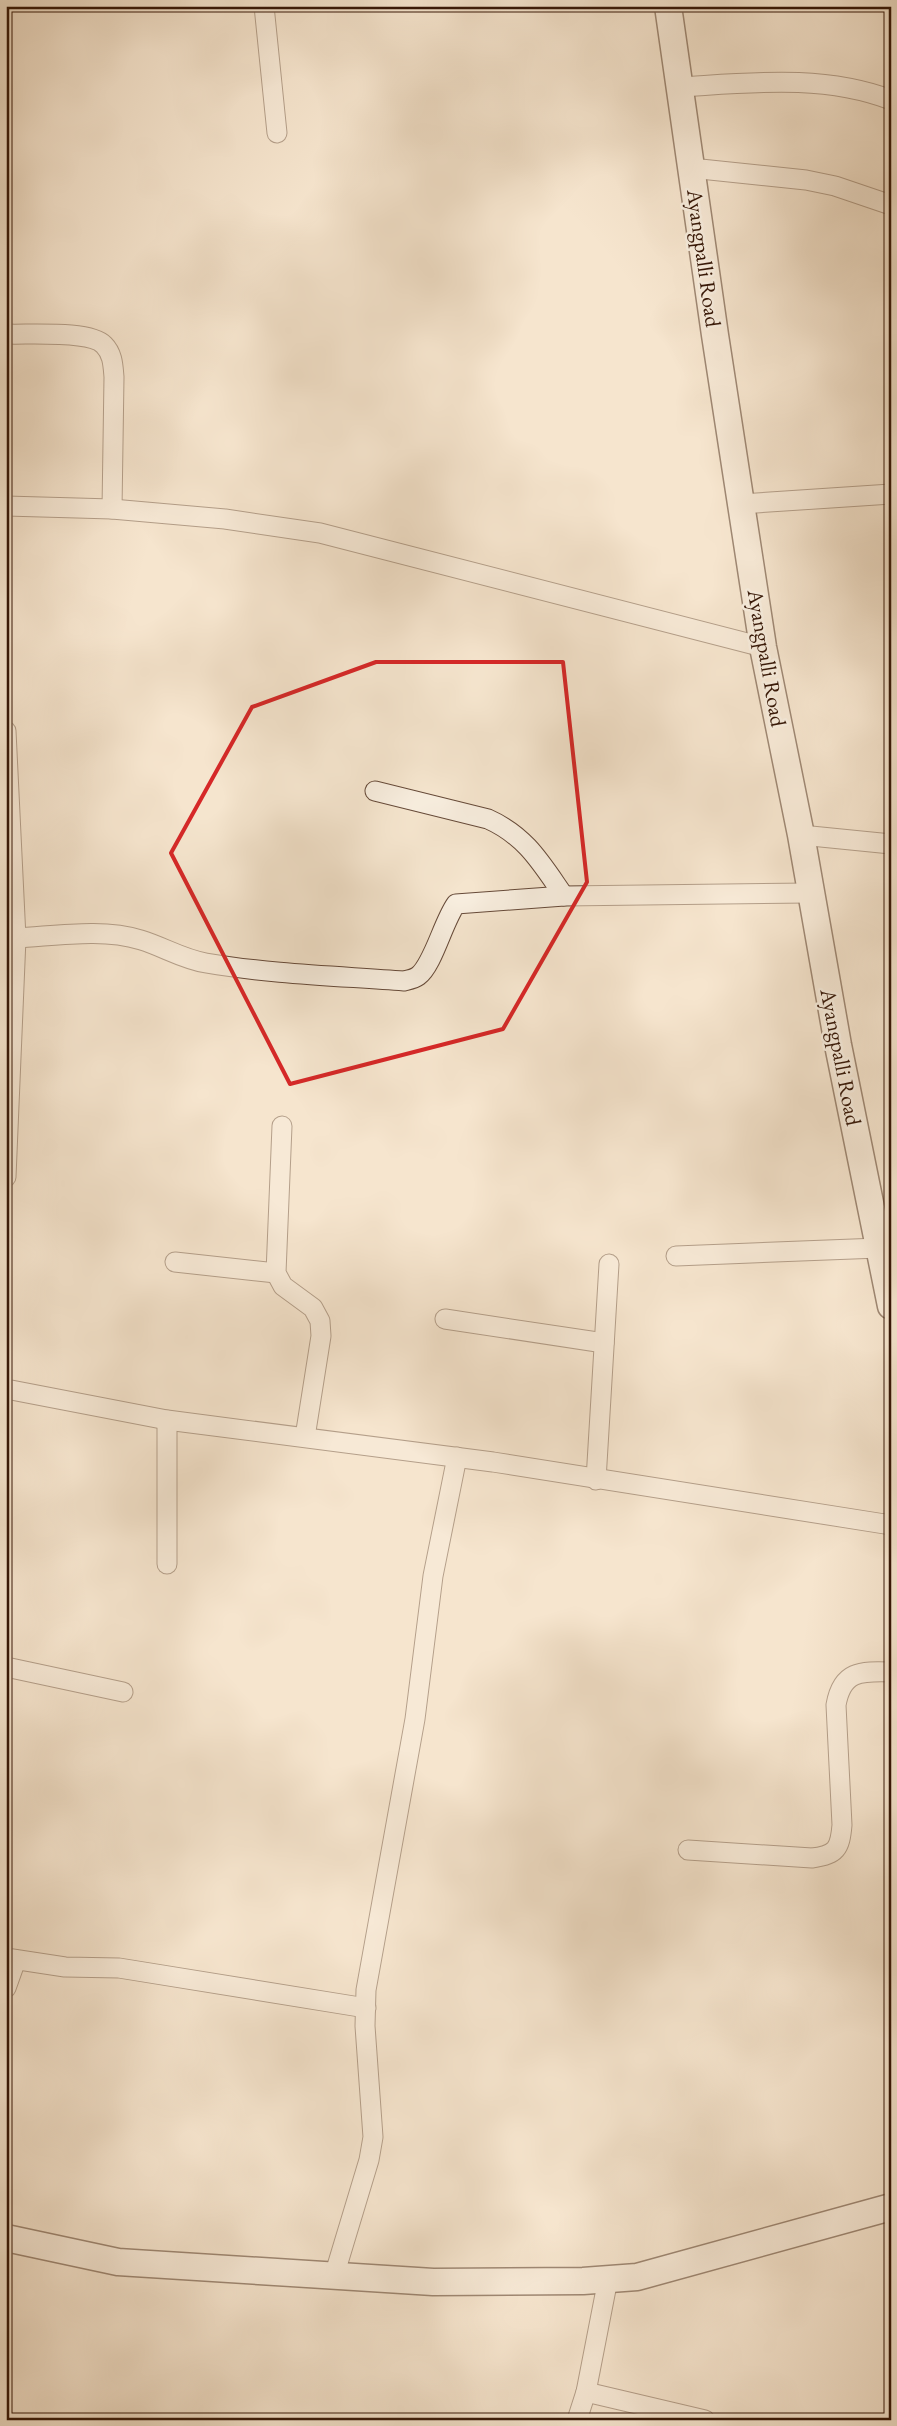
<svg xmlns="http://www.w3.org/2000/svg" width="897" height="2426" viewBox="0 0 897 2426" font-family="'EB Garamond',serif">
  <rect width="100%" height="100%" fill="#f5e5ce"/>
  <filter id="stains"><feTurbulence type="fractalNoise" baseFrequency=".004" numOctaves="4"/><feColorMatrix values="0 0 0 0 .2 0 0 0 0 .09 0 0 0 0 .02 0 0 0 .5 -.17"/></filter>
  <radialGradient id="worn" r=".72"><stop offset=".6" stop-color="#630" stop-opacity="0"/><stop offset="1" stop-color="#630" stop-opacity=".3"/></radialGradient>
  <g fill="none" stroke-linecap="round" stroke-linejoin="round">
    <g stroke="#664a39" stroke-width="21">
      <g id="street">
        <path d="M 264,6 L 277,133"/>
        <path d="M 679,87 C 749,83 823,74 891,100"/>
        <path d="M 691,168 L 806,180 L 835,186 L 891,205"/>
        <path d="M 6,334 C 28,335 90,330 104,345 C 113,354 113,366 114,377 L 112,509"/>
        <path d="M 741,504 L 891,494"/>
        <path d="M 6,506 L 112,509 L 225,519 L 320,533 L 763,647"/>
        <path d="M 6,731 L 16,938 L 6,1177"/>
        <path d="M 375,791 L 488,819 C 526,836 541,863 564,896"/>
        <path d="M 801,835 L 891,844"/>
        <path d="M 16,938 C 56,936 102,928 141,940 C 164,947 182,959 206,963 C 271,974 338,976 404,981 C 408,980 414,979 418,976 C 433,965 443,922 456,904 L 564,896 L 809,893"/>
        <path d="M 282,1126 L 276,1273 L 283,1286 L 313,1308 L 320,1321 L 321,1336 L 305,1437"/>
        <path d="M 676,1256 L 879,1248"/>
        <path d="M 175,1262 L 276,1273"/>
        <path d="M 445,1319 L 604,1343"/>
        <path d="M 6,1389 L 167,1420 L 493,1462 L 891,1525"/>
        <path d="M 596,1480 L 609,1264"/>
        <path d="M 167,1564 L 167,1420"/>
        <path d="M 6,1667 L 123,1692"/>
        <path d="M 688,1850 L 812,1858 C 836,1855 840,1849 842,1825 L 836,1705 C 842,1671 860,1671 891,1672"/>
        <path d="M 6,1958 L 65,1967 L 119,1968 L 366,2008"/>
        <path d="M 6,1988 L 16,1960"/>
        <path d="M 334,2276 L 369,2160 L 373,2137 L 365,2026 L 366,1990 L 415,1719 L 433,1576 L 457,1457"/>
        <path d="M 586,2392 L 705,2420"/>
        <path d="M 577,2420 L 586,2392 L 608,2279"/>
      </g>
    </g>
    <g stroke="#361707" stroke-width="29">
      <g id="secondary">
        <path d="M 668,6 L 715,335 L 763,647 L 801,835 L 838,1045 L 891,1306"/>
        <path d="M 6,2238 L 118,2262 L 433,2282 L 583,2281 L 637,2277 L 891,2207"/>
      </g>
    </g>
    <use href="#street" stroke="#f8eedf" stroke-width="19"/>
    <use href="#secondary" stroke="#f8eedf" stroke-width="26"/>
  </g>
  <path d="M0 0H897V2426H0ZM 376,662 L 563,662 L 587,882 L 503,1029 L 290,1084 L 171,853 L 252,707 Z" fill="#f5e5ce" fill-opacity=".55" fill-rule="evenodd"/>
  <path fill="none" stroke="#d62828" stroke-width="4" stroke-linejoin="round" d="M 376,662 L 563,662 L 587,882 L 503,1029 L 290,1084 L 171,853 L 252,707 Z"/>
  <g text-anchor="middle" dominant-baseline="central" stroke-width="5" stroke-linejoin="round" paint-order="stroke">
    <g font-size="22" fill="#361707" stroke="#f8eedf">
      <text transform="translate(704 258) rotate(82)">Ayangpalli Road</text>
      <text transform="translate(767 658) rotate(80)">Ayangpalli Road</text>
      <text transform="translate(841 1057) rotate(79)">Ayangpalli Road</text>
    </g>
  </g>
  <rect width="897" height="2426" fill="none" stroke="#f5e5ce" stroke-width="25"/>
  <rect x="8" y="8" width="882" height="2411" fill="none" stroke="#361707" stroke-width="2.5"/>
  <rect x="12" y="12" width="872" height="2401" fill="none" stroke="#361707"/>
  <rect width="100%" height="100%" filter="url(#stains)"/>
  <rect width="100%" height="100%" fill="url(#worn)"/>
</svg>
